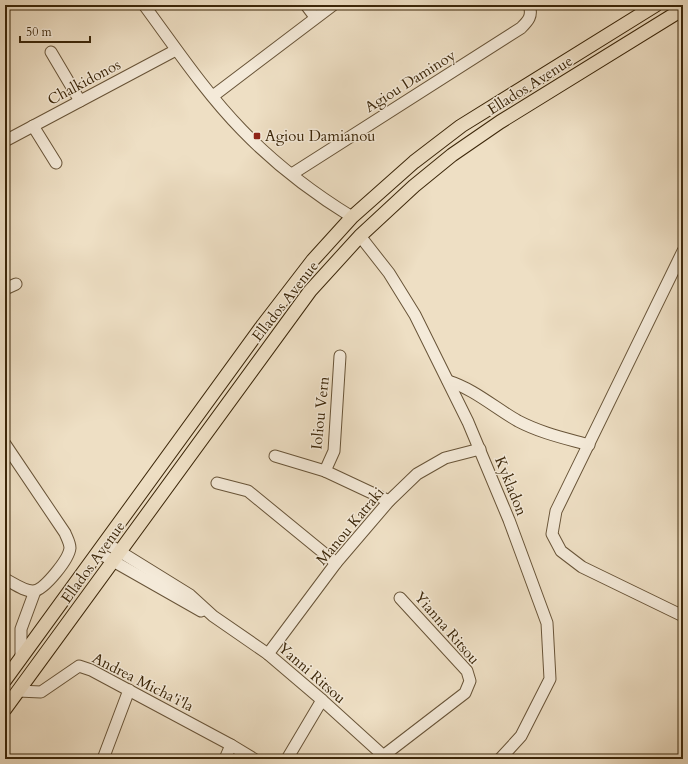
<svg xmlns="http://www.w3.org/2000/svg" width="688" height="764" viewBox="0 0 688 764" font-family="Cardo,serif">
  <rect width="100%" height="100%" fill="#eedfc4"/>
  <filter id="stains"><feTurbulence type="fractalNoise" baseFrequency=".005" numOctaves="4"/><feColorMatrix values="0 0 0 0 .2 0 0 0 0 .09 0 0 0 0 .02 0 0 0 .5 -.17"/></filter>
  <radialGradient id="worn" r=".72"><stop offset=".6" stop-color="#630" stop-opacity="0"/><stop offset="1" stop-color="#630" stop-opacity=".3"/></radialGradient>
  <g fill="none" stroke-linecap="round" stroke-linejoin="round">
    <g stroke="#685438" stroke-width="13">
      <g id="minor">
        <path d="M 144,5 C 175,47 205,92 242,130 C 274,163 313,193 352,217"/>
        <path d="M 306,5 L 315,17"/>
        <path d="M 51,52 L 80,101"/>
        <path d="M 213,96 L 333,5"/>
        <path d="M 33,126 L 56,163"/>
        <path d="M 5,141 L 176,50"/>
        <path d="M 292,174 L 521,28 C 528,21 533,16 529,5"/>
        <path d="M 360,236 L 389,273 L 415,315 L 468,422 L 509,520 L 547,623 L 550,679 L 521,736 L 500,759"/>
        <path d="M 683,251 L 556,511 L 552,534 L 561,551 L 582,567 L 683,616"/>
        <path d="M 5,289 L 16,284"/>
        <path d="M 448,381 C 474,389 495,408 518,421 C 541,433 564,438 589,445"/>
        <path d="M 5,444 L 65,533 C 67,538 70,543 70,548 C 69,559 45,589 34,591 C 25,592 13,583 5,579"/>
        <path d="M 275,456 L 325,471 L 389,501"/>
        <path d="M 325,471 L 334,451 L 340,356"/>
        <path d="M 217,483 L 248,491 L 336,563"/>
        <path d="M 106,543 L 190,595 L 213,616 L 268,654 L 322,700 L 387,759"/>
        <path d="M 99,553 L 201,611"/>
        <path d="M 268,654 L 336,563 L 389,501 L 417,474 L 445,458 L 480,449"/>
        <path d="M 21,659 L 21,629 L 35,591"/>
        <path d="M 18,691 L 41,692 L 79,666 L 91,670 L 231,745 L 254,759"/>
        <path d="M 383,756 L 465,693 L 470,681 L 467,671 L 400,598"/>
        <path d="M 103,759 L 129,690"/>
        <path d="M 225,759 L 231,745"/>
        <path d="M 287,759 L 322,700"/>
      </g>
    </g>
    <g stroke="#3b2609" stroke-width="15">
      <g id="major">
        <path d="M 5,680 L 263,325 L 313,260 L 352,217 L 414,162 L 461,126 L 656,5"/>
        <path d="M 5,709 L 310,291 L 360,236 L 414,186 L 452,155 L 500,122 L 683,9"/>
      </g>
    </g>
    <use href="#minor" stroke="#f4ead9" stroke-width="11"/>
    <use href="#major" stroke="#eedfc4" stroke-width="13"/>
  </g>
  <rect fill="#8f2418" stroke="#f4ead9" stroke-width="1.5" x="253" y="132" width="8" height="8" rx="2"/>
  <g text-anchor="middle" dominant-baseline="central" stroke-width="3" stroke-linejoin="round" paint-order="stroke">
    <g font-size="15" fill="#3b2609" stroke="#f4ead9">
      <text transform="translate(410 81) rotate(-32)">Agiou Daminoy</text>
      <text transform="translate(84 82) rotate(-28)">Chalkidonos</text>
      <text transform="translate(530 85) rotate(-32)">Ellados Avenue</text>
      <text transform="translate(285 301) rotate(-52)">Ellados Avenue</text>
      <text transform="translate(320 413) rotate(-84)">Ioliou Vern</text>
      <text transform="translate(511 486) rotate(68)">Kykladon</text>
      <text transform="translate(350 526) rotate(-50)">Manou Katraki</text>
      <text transform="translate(93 562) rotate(-54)">Ellados Avenue</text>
      <text transform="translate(447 628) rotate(49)">Yianna Ritsou</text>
      <text transform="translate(312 673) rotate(41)">Yanni Ritsou</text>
      <text transform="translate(143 682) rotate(27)">Andrea Micha'i'la</text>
    </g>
    <g font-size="15" fill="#3b2609" stroke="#f4ead9" text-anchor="start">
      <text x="265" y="136">Agiou Damianou</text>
    </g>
  </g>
  <rect width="688" height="764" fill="none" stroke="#eedfc4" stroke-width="20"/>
  <rect x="6" y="6" width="676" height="752" fill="none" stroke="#3b2609" stroke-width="2"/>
  <rect x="10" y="10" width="668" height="744" fill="none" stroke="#3b2609"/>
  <path d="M20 36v6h70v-6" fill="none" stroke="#3b2609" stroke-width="2"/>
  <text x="26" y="36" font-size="12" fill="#3b2609" stroke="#f4ead9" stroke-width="3" paint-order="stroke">50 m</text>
  <rect width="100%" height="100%" filter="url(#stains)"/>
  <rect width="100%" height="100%" fill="url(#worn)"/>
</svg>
